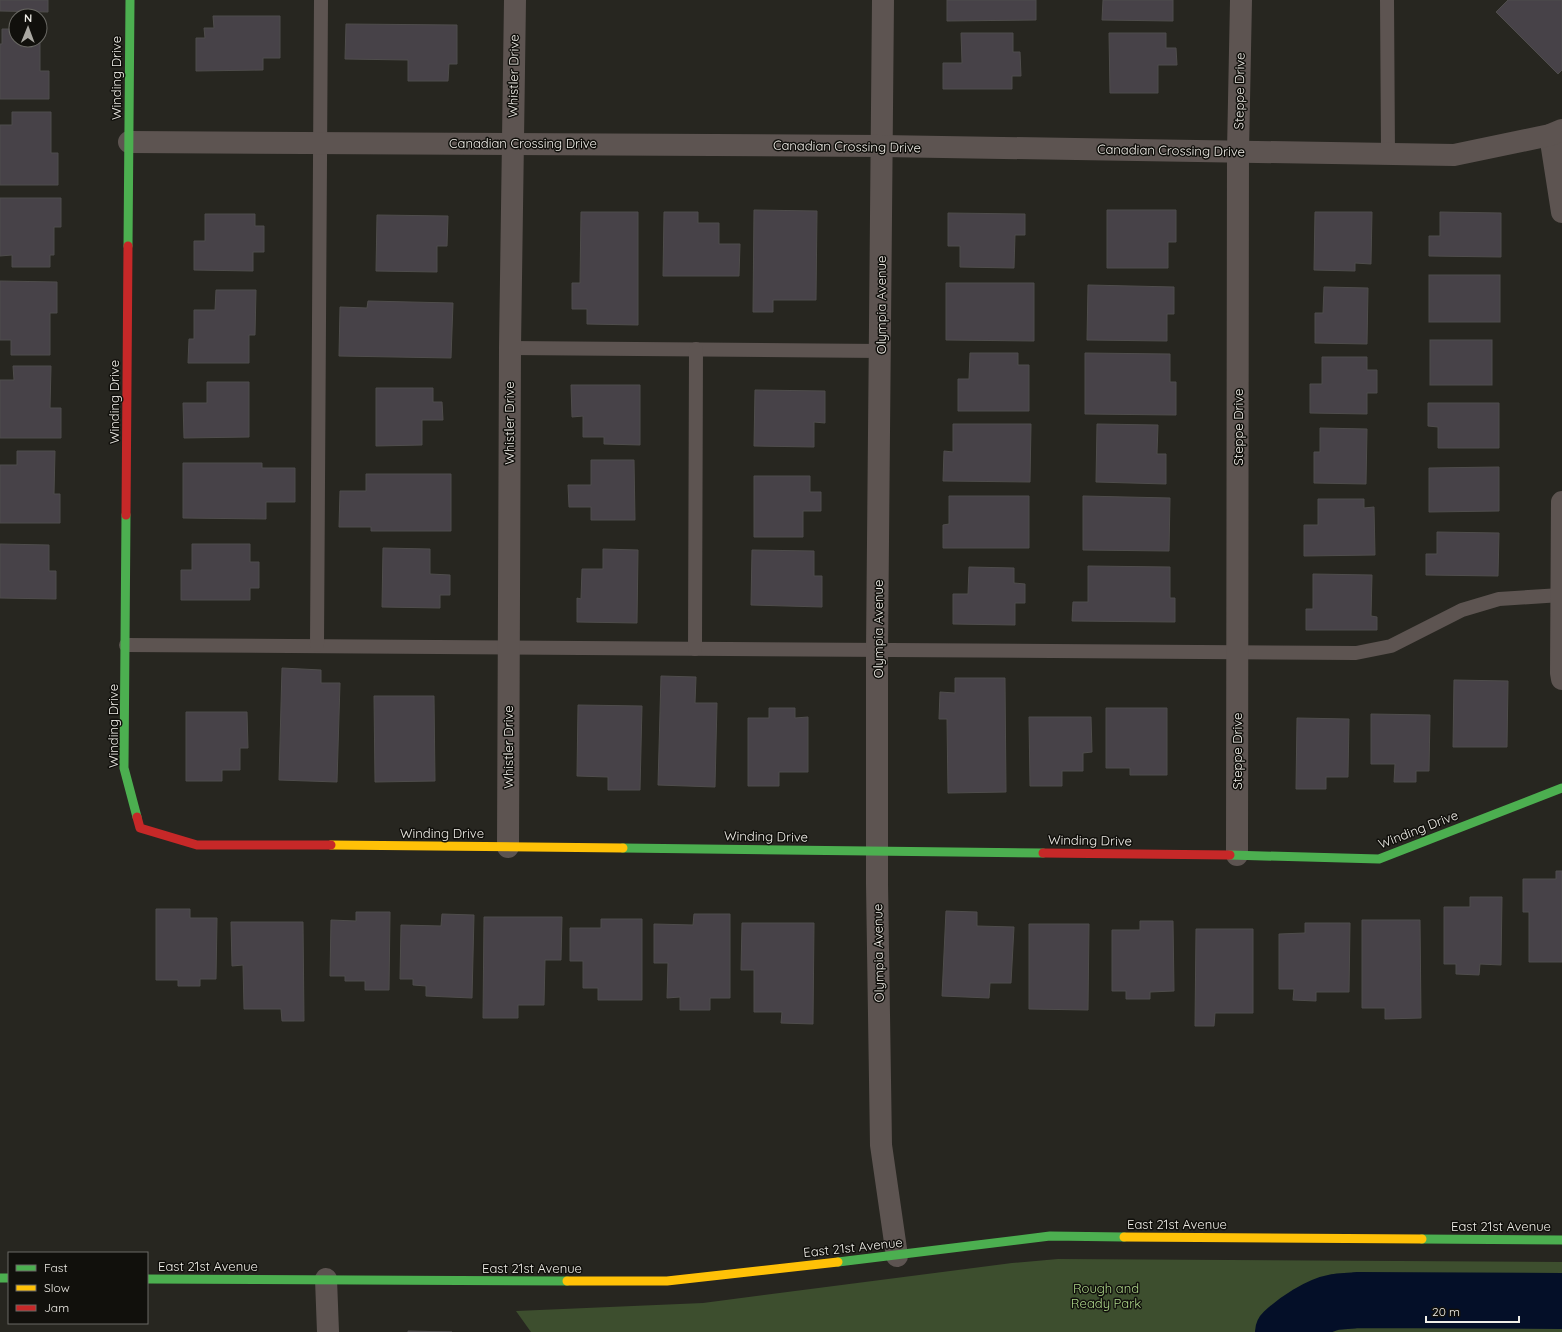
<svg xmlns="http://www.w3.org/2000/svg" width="1562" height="1332" viewBox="0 0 1562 1332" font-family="Quicksand,sans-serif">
  <rect width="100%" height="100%" fill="#272620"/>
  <path fill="#3d4e2e" d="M 1058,1259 L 1562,1262 L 1562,1332 L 531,1332 L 516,1311 L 703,1303 L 1012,1263 Z"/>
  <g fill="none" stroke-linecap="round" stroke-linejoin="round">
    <path stroke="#040f28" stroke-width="56" d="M 1283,1332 C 1296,1320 1318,1305 1335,1302 C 1342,1301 1350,1301 1357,1300 L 1562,1301"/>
  </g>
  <g fill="#474248" stroke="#4f4d4c">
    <path d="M 0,0 L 48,0 L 48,12 L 0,11 Z"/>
    <path d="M 947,0 L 1036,0 L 1036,20 L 947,21 Z"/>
    <path d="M 1103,0 L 1173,0 L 1173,21 L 1102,20 Z"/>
    <path d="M 1508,0 L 1562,0 L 1562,70 L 1558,74 L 1496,12 Z"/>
    <path d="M 213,16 L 280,16 L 280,58 L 263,58 L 263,70 L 196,71 L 196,38 L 205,38 L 204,28 L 214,28 Z"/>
    <path d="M 346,24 L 457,25 L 457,64 L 449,64 L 448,81 L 408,81 L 408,60 L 345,59 Z"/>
    <path d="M 40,28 L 40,71 L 49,71 L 49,99 L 0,99 L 0,44 L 2,44 L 2,29 L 16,29 L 16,40 L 40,40 Z"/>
    <path d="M 961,33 L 1013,33 L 1013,52 L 1020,52 L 1021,76 L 1012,76 L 1012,89 L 943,89 L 943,63 L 962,63 Z"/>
    <path d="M 1109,33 L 1166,33 L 1166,48 L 1176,48 L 1177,65 L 1158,65 L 1158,93 L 1110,93 Z"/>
    <path d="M 12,112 L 51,112 L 51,153 L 58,153 L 58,185 L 0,185 L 0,125 L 12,125 Z"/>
    <path d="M 0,198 L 61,198 L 61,227 L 54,227 L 54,255 L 50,255 L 50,267 L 12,267 L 12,255 L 0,256 Z"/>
    <path d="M 754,210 L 817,211 L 816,300 L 773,300 L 773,312 L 753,312 Z"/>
    <path d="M 1107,210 L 1176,210 L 1176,242 L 1168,242 L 1168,268 L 1107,268 Z"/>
    <path d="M 581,212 L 638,212 L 638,325 L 587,324 L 587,309 L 572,309 L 572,283 L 580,283 Z"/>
    <path d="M 664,212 L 698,212 L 698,223 L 719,223 L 719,244 L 740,244 L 739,276 L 663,276 Z"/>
    <path d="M 1315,212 L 1372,212 L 1371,264 L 1355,263 L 1355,271 L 1314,270 Z"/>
    <path d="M 1440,212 L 1501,213 L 1501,257 L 1429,256 L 1429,236 L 1440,236 Z"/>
    <path d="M 948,213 L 1025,214 L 1025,235 L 1015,235 L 1014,268 L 960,267 L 960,246 L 948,246 Z"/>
    <path d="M 205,214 L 255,214 L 255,226 L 264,226 L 264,252 L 253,252 L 253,271 L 194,270 L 194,241 L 205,241 Z"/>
    <path d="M 377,215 L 448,216 L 447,246 L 437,246 L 437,272 L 376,271 Z"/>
    <rect x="1429" y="275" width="71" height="47"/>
    <path d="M 0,281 L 57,282 L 57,313 L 50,313 L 50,355 L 11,355 L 11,340 L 0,340 Z"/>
    <path d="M 946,283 L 1034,283 L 1034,341 L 946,340 Z"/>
    <path d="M 1088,285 L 1174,287 L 1174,314 L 1167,314 L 1167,341 L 1087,340 Z"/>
    <path d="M 1324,287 L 1368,288 L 1367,344 L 1315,343 L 1315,313 L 1323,313 Z"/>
    <path d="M 216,290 L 256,290 L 255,335 L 249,335 L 249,363 L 188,363 L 189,339 L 194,339 L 194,310 L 215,310 Z"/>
    <path d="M 368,301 L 453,303 L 451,358 L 339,356 L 340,307 L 367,308 Z"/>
    <rect x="1430" y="340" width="62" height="45"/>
    <path d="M 970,353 L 1018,353 L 1018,365 L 1029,365 L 1029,411 L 958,411 L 958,379 L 969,379 Z"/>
    <path d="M 1085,353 L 1170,354 L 1170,382 L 1176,382 L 1176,415 L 1085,414 Z"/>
    <path d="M 1322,357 L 1367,357 L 1367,370 L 1377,370 L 1377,393 L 1367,393 L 1367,414 L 1310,413 L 1310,384 L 1322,384 Z"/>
    <path d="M 13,366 L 51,366 L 50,408 L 61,408 L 61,438 L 0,438 L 0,380 L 14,380 Z"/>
    <path d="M 207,382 L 249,382 L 249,437 L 184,438 L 183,403 L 207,403 Z"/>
    <path d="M 571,385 L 640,385 L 640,445 L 604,444 L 604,437 L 583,437 L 583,416 L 572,417 Z"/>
    <path d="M 376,388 L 433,388 L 433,402 L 442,402 L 443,420 L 422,420 L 422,445 L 376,446 Z"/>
    <path d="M 755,390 L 825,391 L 825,423 L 814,422 L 814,447 L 754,446 Z"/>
    <path d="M 1428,403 L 1499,403 L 1499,448 L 1438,448 L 1438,427 L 1428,426 Z"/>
    <path d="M 953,424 L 1031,424 L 1030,482 L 943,481 L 944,451 L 953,452 Z"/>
    <path d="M 1097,424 L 1158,425 L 1157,454 L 1166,454 L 1166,484 L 1096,482 Z"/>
    <path d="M 1320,428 L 1367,429 L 1366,484 L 1314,483 L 1314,452 L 1320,452 Z"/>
    <path d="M 17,451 L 55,451 L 54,494 L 60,494 L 60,523 L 0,523 L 0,465 L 17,465 Z"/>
    <path d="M 591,460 L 634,460 L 635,520 L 591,520 L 591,507 L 569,507 L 568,485 L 591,485 Z"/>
    <path d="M 183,463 L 262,463 L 262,468 L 295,468 L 295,502 L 266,502 L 266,519 L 183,518 Z"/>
    <path d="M 1499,467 L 1499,511 L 1429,512 L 1429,468 Z"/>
    <path d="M 366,474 L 451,474 L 451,531 L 371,531 L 371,527 L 339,527 L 340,491 L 366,491 Z"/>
    <path d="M 754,476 L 810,476 L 810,492 L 821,492 L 821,511 L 803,511 L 803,537 L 754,537 Z"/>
    <path d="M 949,496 L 1029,496 L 1029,548 L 943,548 L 943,525 L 949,524 Z"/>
    <path d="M 1083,496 L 1170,498 L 1169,551 L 1083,550 Z"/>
    <path d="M 1318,499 L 1364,499 L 1364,508 L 1374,507 L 1375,555 L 1304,556 L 1304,525 L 1318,525 Z"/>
    <path d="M 1437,532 L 1499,533 L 1498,576 L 1426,575 L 1426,554 L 1437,554 Z"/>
    <path d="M 0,544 L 49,545 L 49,571 L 56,571 L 56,599 L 0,598 Z"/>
    <path d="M 192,544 L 250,544 L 250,562 L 259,562 L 259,588 L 250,588 L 250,600 L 181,600 L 181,570 L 192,570 Z"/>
    <path d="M 383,548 L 430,549 L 430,574 L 450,575 L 450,595 L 440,595 L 440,608 L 382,607 Z"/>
    <path d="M 603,549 L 638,550 L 637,623 L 577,622 L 577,598 L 581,599 L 582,569 L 603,569 Z"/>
    <path d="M 752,550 L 814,551 L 814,576 L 822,576 L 822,607 L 751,605 Z"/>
    <path d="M 1088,566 L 1170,567 L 1170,598 L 1175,598 L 1175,622 L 1072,621 L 1073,602 L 1088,602 Z"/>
    <path d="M 969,567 L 1014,568 L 1014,583 L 1025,584 L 1025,603 L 1015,603 L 1015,625 L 953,624 L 953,594 L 968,594 Z"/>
    <path d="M 1313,574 L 1372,575 L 1371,616 L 1377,617 L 1377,630 L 1306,630 L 1306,609 L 1313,609 Z"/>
    <path d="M 282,668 L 321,670 L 321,683 L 340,683 L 337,782 L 279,780 Z"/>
    <path d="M 661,676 L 696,677 L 695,703 L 717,703 L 715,787 L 658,785 Z"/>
    <path d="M 955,678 L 1005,678 L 1006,792 L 948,793 L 947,719 L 939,719 L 940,692 L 955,693 Z"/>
    <path d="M 1454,680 L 1508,681 L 1507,747 L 1453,747 Z"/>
    <path d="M 374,696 L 434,696 L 435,781 L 375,782 Z"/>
    <path d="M 578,705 L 642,706 L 640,790 L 608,790 L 608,777 L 577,776 Z"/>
    <path d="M 769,708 L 795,708 L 795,718 L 808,717 L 808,772 L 779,772 L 779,786 L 748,786 L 748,718 L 769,718 Z"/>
    <path d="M 1106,708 L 1167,708 L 1167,775 L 1130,775 L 1130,768 L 1106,768 Z"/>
    <path d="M 186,712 L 247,712 L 248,748 L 240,748 L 240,770 L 222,770 L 222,781 L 186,781 Z"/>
    <path d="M 1371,714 L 1430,715 L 1429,771 L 1416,771 L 1416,782 L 1394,782 L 1395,764 L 1371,764 Z"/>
    <path d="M 1029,717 L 1091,717 L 1092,752 L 1083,753 L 1083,771 L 1062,771 L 1062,786 L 1030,786 Z"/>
    <path d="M 1297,718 L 1349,719 L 1348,777 L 1326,777 L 1326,789 L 1296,789 Z"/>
    <path d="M 1556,871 L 1562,871 L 1562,962 L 1529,962 L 1529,912 L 1523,912 L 1523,879 L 1556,879 Z"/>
    <path d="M 1470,897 L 1502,897 L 1501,965 L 1480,964 L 1479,975 L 1456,974 L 1456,964 L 1444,964 L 1444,907 L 1470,907 Z"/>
    <path d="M 156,909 L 190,909 L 190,918 L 217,918 L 216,979 L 200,979 L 200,986 L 178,986 L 178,980 L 156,980 Z"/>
    <path d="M 946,911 L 977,912 L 977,926 L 1014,927 L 1011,983 L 990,983 L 989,998 L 942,996 Z"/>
    <path d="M 356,912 L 390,912 L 389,990 L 365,990 L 365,981 L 345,981 L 345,976 L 330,976 L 331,920 L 356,921 Z"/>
    <path d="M 442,914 L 474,915 L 472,998 L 426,996 L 426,986 L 413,985 L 413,979 L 400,979 L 401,925 L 441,926 Z"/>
    <path d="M 694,914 L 730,914 L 730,998 L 710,998 L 710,1010 L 680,1010 L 680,997 L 667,998 L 668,963 L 654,963 L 654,924 L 693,925 Z"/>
    <path d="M 484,917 L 562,917 L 561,960 L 545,960 L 544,1005 L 518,1005 L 518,1018 L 483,1018 Z"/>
    <path d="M 601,919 L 642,919 L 642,1000 L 598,1000 L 598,988 L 583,988 L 583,961 L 570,961 L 570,928 L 601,928 Z"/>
    <path d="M 1362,920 L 1420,920 L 1421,1018 L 1385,1019 L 1385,1008 L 1362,1008 Z"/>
    <path d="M 1140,921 L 1173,921 L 1174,991 L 1150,992 L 1150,999 L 1126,999 L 1126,991 L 1112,991 L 1112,930 L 1140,930 Z"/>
    <path d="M 231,922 L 303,922 L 304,1021 L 282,1021 L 281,1009 L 244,1009 L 243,965 L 232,966 Z"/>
    <path d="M 742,923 L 814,923 L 813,1024 L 781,1023 L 782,1012 L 754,1012 L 754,970 L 741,970 Z"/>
    <path d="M 1305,923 L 1350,923 L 1349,992 L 1316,992 L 1316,1001 L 1293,1000 L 1294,989 L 1279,989 L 1279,934 L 1305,933 Z"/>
    <path d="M 1029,924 L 1089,924 L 1088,1010 L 1029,1009 Z"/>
    <path d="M 1196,929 L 1253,929 L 1253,1013 L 1215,1013 L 1214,1026 L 1195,1026 Z"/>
    <path d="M 408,1331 L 452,1332 L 408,1332 Z"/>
  </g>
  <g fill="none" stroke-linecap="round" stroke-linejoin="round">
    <g stroke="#5d5451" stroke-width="14">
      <path d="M 1387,0 L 1388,153"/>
      <path d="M 510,348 L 881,351"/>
      <path d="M 126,645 L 1356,653 L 1391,646 L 1462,610 L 1499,599 L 1561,595"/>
      <path d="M 317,645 L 321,0"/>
      <path d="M 695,649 L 696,349"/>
    </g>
    <g stroke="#5d5451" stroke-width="22">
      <path d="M 883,0 L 877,650 L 877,884 L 881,1145 L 897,1256"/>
      <path d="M 1550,135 L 1562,212"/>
      <path d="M 129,142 L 882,146 L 1454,155 L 1550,135 L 1562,130"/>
      <path d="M 1562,502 L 1561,673 L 1562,679"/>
      <path d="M 508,847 L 510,348 L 515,0"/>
      <path d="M 1237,855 L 1238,151 L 1241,0"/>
      <path d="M 326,1279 L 328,1332"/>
    </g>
    <g stroke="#4caf50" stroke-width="9">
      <path d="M 128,246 L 130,0"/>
      <path d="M 126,515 L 124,768 L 137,817"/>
      <path d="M 623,848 L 1043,853"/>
      <path d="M 1230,855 L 1379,859 L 1562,788"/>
      <path d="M 1422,1239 L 1562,1240"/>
      <path d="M 838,1262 L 1050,1236 L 1124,1237"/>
      <path d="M 0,1278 L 9,1278"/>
      <path d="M 147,1279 L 567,1281"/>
    </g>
    <g stroke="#ffc107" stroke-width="9">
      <path d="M 331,845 L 623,848"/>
      <path d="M 1124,1237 L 1422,1239"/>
      <path d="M 567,1281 L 667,1281 L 838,1262"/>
    </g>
    <g stroke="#c62828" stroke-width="9">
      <path d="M 126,515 L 128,246"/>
      <path d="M 137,817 L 140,828 L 197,845 L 331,845"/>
      <path d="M 1043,853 L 1230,855"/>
    </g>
  </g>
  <g text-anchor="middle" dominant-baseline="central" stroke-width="3" stroke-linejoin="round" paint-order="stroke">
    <g font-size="13" fill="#f0eee8" stroke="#11100c">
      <text transform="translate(513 76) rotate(-89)">Whistler Drive</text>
      <text transform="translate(116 78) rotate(-90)">Winding Drive</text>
      <text transform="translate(1239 91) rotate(-89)">Steppe Drive</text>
      <text x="523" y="143">Canadian Crossing Drive</text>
      <text transform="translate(847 146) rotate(1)">Canadian Crossing Drive</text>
      <text transform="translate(1171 150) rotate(1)">Canadian Crossing Drive</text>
      <text transform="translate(881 305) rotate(-90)">Olympia Avenue</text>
      <text transform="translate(114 402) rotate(-90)">Winding Drive</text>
      <text transform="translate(509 423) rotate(-90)">Whistler Drive</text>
      <text transform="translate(1238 427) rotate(-90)">Steppe Drive</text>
      <text transform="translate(878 629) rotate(-90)">Olympia Avenue</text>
      <text transform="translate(113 726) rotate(-90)">Winding Drive</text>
      <text transform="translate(508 747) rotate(-90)">Whistler Drive</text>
      <text transform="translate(1237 751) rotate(-90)">Steppe Drive</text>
      <text transform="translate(1418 829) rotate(-21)">Winding Drive</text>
      <text x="442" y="833">Winding Drive</text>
      <text transform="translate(766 836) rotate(1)">Winding Drive</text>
      <text transform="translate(1090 840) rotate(1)">Winding Drive</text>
      <text transform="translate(878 953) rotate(-91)">Olympia Avenue</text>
      <text x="1177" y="1224">East 21st Avenue</text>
      <text x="1501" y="1226">East 21st Avenue</text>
      <text transform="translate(853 1247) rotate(-6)">East 21st Avenue</text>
      <text x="208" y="1266">East 21st Avenue</text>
      <text x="532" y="1268">East 21st Avenue</text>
    </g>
    <g font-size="13" fill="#add689" stroke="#11100c">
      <text x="1106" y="1288">Rough and<tspan x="1106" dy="15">Ready Park</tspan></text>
    </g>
  </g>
  <rect x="8" y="1252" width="140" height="72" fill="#11100c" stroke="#6a6964"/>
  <rect x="16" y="1265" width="20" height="6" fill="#4caf50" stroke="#6a6964"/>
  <text x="44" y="1272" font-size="12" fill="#f0eee8">Fast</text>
  <rect x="16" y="1285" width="20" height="6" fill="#ffc107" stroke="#6a6964"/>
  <text x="44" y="1292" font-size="12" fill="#f0eee8">Slow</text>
  <rect x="16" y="1305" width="20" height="6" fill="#c62828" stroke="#6a6964"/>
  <text x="44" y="1312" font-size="12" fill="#f0eee8">Jam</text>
  <g transform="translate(28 28) rotate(1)"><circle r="19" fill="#11100c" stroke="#6a6964"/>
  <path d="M0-3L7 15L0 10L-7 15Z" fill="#aaa8a2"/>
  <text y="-6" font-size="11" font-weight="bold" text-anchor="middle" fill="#f0eee8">N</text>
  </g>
  <path d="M1426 1316v6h93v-6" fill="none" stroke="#f0eee8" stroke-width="2"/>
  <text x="1432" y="1316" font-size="12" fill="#f0eee8" stroke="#11100c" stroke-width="3" paint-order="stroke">20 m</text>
</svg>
